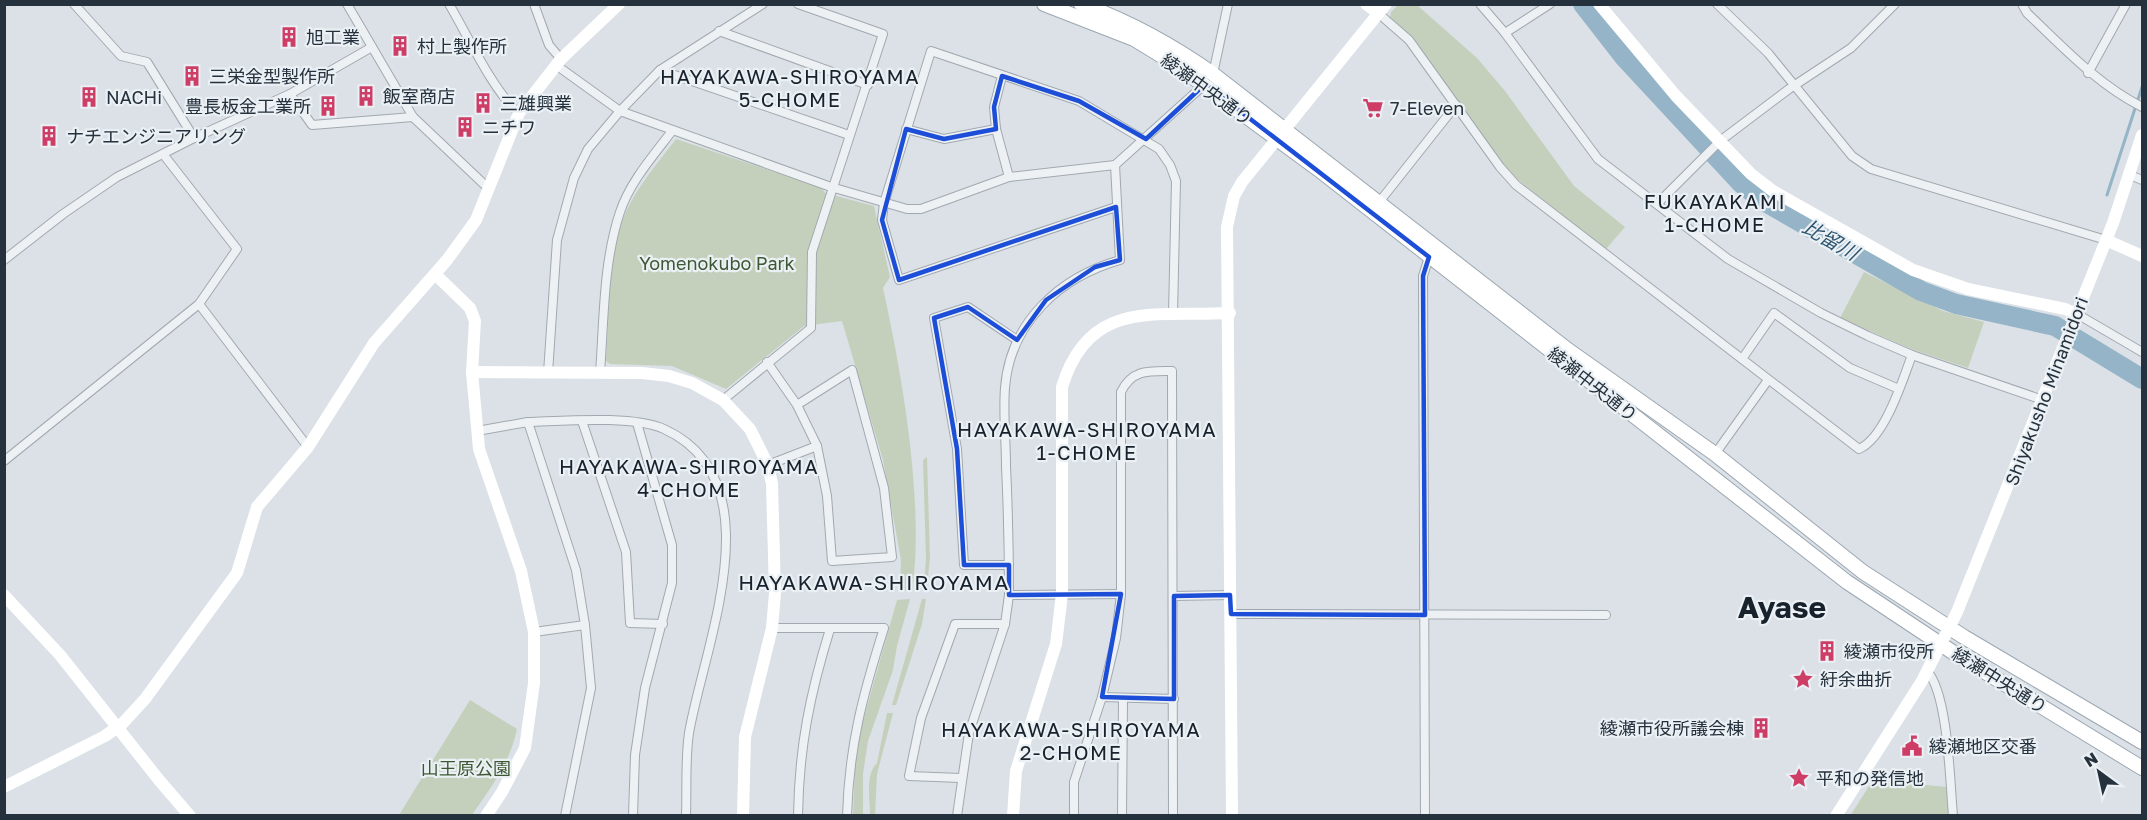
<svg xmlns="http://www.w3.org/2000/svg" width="2147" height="820" viewBox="0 0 2147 820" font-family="'Golos Text','Noto Sans JP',sans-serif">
  <rect width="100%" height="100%" fill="#dbe1e6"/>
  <g fill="#c4d0bc">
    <path d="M 1398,5 L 1417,5 L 1477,58 L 1505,91 L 1574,186 L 1625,227 L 1606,249 L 1512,175 L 1390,19 L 1391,12 Z"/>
    <path d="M 676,139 L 822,188 L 825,193 L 874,206 L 890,277 L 883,288 C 902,374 925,505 912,591 L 900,590 L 901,560 L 883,460 L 842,321 L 804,326 L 726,389 L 672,366 L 610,364 L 606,361 C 609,317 607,267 621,224 C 632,193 656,165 676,139 Z"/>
    <path d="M 1864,272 L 1943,311 L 1984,322 L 1968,368 L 1911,349 L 1840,318 Z"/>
    <path d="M 927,457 L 930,557 L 927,589 L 924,585 L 926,559 L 923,460 Z"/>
    <path d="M 910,599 L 897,646 L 893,670 L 868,741 L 863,774 L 863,815 L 853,816 L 855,764 L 861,728 L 897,600 Z"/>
    <path d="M 922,599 L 926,599 L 922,624 L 896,705 L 892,705 Z"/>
    <path d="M 470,700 L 517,729 C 510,763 491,787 472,815 L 399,815 Z"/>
    <path d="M 887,713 L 893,713 L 877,774 L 875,815 L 870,815 C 870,800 865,774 877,763 Z"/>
    <path d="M 1873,780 L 1947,787 L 1950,815 L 1850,816 Z"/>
  </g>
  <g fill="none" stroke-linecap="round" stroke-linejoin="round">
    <path stroke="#95b4c7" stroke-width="3" d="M 2107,195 L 2142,87"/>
    <path stroke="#95b4c7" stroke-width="20" d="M 1583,4 L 1625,58 L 1741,183 L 1762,200 L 1921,291 L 1956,304 L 2055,326 L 2142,379"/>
    <g stroke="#a1a9b0" stroke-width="10">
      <g id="street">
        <path d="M 74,4 L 121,56 L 147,62 L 194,138"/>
        <path d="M 347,4 L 413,117 L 488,188"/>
        <path d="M 449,4 C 467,34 494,93 519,113"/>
        <path d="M 534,4 L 549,45 L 561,59"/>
        <path d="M 1480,4 L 1505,33 L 1598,159 L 1728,259 L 1821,313 L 1868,336 L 1912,355 L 2043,400"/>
        <path d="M 1717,4 L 1768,53 L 1852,156 L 1871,169 L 2106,240"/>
        <path d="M 2022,4 L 2027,13 C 2064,48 2097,84 2142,107"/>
        <path d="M 1378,13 L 1409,40 L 1500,167 L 1516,185 L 1859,449 C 1885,438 1903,379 1912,355"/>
        <path d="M 719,31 L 868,85"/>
        <path d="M 1505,33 L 1550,4"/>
        <path d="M 556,65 L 620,111 L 831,187 L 907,209 L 921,209 L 1009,177 L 1115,165 L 1205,84"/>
        <path d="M 660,70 L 849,135"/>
        <path d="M 2088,73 L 2126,4"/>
        <path d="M 1213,74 L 1228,4"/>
        <path d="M 1002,76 L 994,107 L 996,129 L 1009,177"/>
        <path d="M 290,94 L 312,125 L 413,117"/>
        <path d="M 906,129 L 944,139 L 996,129"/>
        <path d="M 2130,175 L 2142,180"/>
        <path d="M 1380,201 L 1456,105"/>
        <path d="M 1657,204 L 1720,141 L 1789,89 L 1851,48 L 1895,4"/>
        <path d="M 1116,207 L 899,280 L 882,220 L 884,203 L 931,51 L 1079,101 L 1159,149 L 1170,165 L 1176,181 L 1173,314"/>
        <path d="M 4,260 L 63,214 L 117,177 L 194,138 L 290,94 L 372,47"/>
        <path d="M 199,304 L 308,447"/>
        <path d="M 2077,314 L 2142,352"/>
        <path d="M 1742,359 L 1774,313 L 1850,368 L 1899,389"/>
        <path d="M 767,362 L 797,405 L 817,446 L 768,465"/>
        <path d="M 548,373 L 557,240 L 574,178 L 588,149 L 620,111 L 660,70 L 763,4"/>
        <path d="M 600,373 C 604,320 603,263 620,212 C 630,182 653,156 672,131"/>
        <path d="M 723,400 L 811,328 L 812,252 L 883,34 L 798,4"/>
        <path d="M 797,405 L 852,370 L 884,488 L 892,557 L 832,561 L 827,496 L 817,446"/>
        <path d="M 582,421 L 626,552 L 630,623 L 663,624"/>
        <path d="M 528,422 C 563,421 633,415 664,429 C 777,480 704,645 689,733 C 685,760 687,789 686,816"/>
        <path d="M 477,431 L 528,422 L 576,570 L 585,625 L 534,632"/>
        <path d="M 1715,454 L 1768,380"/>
        <path d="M 4,461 L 199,304 L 237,249 L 163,154"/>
        <path d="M 1009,565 L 964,565 L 957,449 L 934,318 L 968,307 L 1017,340"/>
        <path d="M 1009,595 L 1121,594"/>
        <path d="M 1174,596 L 1231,595"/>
        <path d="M 1231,614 L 1606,615"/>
        <path d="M 772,628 L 884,628 C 863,694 849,746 847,816"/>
        <path d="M 1927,671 C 1948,693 1950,782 1953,816"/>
        <path d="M 1102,697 L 1174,699"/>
        <path d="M 961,778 L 909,776 L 921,718 L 955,624 L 1005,624"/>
        <path d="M 565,816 L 591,688 L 585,625"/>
        <path d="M 633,816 L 635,755 L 645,688 L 672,583 L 672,545 L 637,423"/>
        <path d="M 798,816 C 799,747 810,694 830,629"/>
        <path d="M 957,816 L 969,733 L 1005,624 L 1009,595 C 1009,552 1008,509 1006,466 C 1006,440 1003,413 1005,388 C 1010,322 1060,277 1120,260 L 1115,165"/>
        <path d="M 1074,816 L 1074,782 L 1102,697 L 1116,638 L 1121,594 L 1121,392 C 1132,369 1149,371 1172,371 L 1173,816"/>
        <path d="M 1122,816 L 1123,699"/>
        <path d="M 1425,816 L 1423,276 L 1429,257"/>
      </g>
    </g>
    <g stroke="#9ba7b2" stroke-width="16">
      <g id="primary">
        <path d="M 1044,4 L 1134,39 L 1175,64 L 1318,169 L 1847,582 L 1954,653 L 2142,768"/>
        <path d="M 1081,4 C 1128,21 1172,45 1213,74 L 1568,350 L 1715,454 L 1863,572 L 1964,637 L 2142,742"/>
      </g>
    </g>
    <use href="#street" stroke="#eef1f4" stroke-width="8"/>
    <g stroke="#fff" stroke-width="12">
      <path d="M 1366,4 L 1378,13"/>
      <path d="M 1599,4 L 1676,96 L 1751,174 L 1773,191 L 1913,270 L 1968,289 L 2065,309 L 2077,314"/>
      <path d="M 2106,240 L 2142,256"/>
      <path d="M 435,274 L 470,308 L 475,321 L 472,372 L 479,449 L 521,571 L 534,632 L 534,683 L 525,748 L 502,792 L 486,816"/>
      <path d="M 472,372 L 642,373 L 669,376 L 692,383 L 723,400 L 750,429 L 768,465 L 772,484 L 775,593 L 772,628 L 745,737 L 743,816"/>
      <path d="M 4,595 L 60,655 L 159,780 L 190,816"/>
      <path d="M 4,787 L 105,736 L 122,724 L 145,699 L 237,573 L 257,507 L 308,447 L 374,343 L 447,260 L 476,220 L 519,113 L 561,59 L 619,4"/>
      <path d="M 1013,816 L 1016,771 L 1056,644 L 1062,594 L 1062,387 C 1089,298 1156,317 1230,313"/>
      <path d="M 1232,816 L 1227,227 L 1234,196 L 1242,182 L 1386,4"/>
      <path d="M 1836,816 L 1922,681 L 1957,612 L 2113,223 L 2142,135"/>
    </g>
    <use href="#primary" stroke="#fff" stroke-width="14"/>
  </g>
  <path fill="none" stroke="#1d4ed8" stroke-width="4.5" stroke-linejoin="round" d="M 1002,76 L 1079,101 L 1146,139 L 1205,84 L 1429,257 L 1423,276 L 1425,615 L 1231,614 L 1230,595 L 1174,596 L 1174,699 L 1102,697 L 1121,594 L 1009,595 L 1009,565 L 964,565 L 957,449 L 934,318 L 968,307 L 1017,340 L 1046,300 L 1095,267 L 1120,260 L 1116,207 L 899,280 L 882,220 L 906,129 L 944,139 L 996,129 L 994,107 Z"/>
  <defs>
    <g id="building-bare" transform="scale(1.62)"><path d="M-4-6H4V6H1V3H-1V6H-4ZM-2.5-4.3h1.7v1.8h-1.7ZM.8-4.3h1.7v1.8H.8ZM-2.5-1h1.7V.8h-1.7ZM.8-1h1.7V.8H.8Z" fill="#ce3d66" stroke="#eaf0f4" stroke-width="2.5" paint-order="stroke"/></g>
    <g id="supermarket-bare" transform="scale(1.62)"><path d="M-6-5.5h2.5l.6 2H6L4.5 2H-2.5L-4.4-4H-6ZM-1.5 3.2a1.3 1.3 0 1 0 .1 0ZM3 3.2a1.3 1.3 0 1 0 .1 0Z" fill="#ce3d66" stroke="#eaf0f4" stroke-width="2.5" paint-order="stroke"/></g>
    <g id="sight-bare" transform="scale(1.62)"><path d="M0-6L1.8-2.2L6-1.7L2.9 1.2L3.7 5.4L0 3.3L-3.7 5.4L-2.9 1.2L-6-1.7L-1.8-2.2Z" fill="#ce3d66" stroke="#eaf0f4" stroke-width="2.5" paint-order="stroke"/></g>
    <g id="civic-bare" transform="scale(1.62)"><path d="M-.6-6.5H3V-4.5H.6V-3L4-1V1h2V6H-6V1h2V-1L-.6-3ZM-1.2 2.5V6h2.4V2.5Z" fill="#ce3d66" stroke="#eaf0f4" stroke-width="2.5" paint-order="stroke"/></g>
  </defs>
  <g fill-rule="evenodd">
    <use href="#building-bare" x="289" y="37"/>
    <use href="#building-bare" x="400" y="46"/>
    <use href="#building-bare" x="192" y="76"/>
    <use href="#building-bare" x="366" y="96"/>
    <use href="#building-bare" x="89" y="97"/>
    <use href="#building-bare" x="483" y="103"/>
    <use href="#building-bare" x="328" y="106"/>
    <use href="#supermarket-bare" x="1373" y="108"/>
    <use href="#building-bare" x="465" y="127"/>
    <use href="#building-bare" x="49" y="136"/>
    <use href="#building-bare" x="1827" y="651"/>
    <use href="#sight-bare" x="1803" y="679"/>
    <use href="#building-bare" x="1761" y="728"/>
    <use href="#civic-bare" x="1912" y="746"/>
    <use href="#sight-bare" x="1799" y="778"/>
  </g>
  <g text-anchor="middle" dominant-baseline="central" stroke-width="4.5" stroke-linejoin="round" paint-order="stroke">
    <g font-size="18" fill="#25313c" stroke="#eaf0f4" text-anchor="start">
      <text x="306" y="37">旭工業</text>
      <text x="417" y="46">村上製作所</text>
      <text x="209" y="76">三栄金型製作所</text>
      <text x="383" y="96">飯室商店</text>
      <text x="106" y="97">NACHi</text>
      <text x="500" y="103">三雄興業</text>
      <text x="311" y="106" text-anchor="end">豊長板金工業所</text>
      <text x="1390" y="108">7-Eleven</text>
      <text x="482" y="127">ニチワ</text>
      <text x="66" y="136">ナチエンジニアリング</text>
      <text x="1844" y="651">綾瀬市役所</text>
      <text x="1820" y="679">紆余曲折</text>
      <text x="1744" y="728" text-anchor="end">綾瀬市役所議会棟</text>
      <text x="1929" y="746">綾瀬地区交番</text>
      <text x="1816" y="778">平和の発信地</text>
    </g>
    <g font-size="18" fill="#25313c" stroke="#eaf0f4">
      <text transform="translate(1207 89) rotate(36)">綾瀬中央通り</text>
      <text transform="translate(1593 384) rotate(38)">綾瀬中央通り</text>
      <text transform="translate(2046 391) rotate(-69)">Shiyakusho Minamidori</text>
      <text transform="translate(2000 680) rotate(32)">綾瀬中央通り</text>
    </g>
    <g font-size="18" fill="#3e5833" stroke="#eaf0f4">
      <text x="717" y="263">Yomenokubo Park</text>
      <text x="466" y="768">山王原公園</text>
    </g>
    <g font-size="20" letter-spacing="1.5" fill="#18222c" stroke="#eaf0f4">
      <text x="790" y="76">HAYAKAWA-SHIROYAMA<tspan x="790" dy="23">5-CHOME</tspan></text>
      <text x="1715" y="201">FUKAYAKAMI<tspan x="1715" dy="23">1-CHOME</tspan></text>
      <text x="1087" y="429">HAYAKAWA-SHIROYAMA<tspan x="1087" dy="23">1-CHOME</tspan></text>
      <text x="689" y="466">HAYAKAWA-SHIROYAMA<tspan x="689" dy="23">4-CHOME</tspan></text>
      <text x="1071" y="729">HAYAKAWA-SHIROYAMA<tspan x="1071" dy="23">2-CHOME</tspan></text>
    </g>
    <g font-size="20" font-style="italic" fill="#305570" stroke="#eaf0f4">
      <text transform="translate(1831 239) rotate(30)">比留川</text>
    </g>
    <g font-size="21" letter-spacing="1.5" fill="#18222c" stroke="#eaf0f4">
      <text x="874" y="582">HAYAKAWA-SHIROYAMA</text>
    </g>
    <g font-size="30" font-weight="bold" fill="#18222c" stroke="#eaf0f4">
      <text x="1782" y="607">Ayase</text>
    </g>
  </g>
  <rect width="2147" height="820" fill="none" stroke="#25313c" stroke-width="12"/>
  <g transform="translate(2099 772) rotate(327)" stroke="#eaf0f4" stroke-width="4.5" paint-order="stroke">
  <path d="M0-4.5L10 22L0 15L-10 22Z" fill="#25313c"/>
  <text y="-9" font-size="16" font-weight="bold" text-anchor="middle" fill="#25313c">N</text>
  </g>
</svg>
